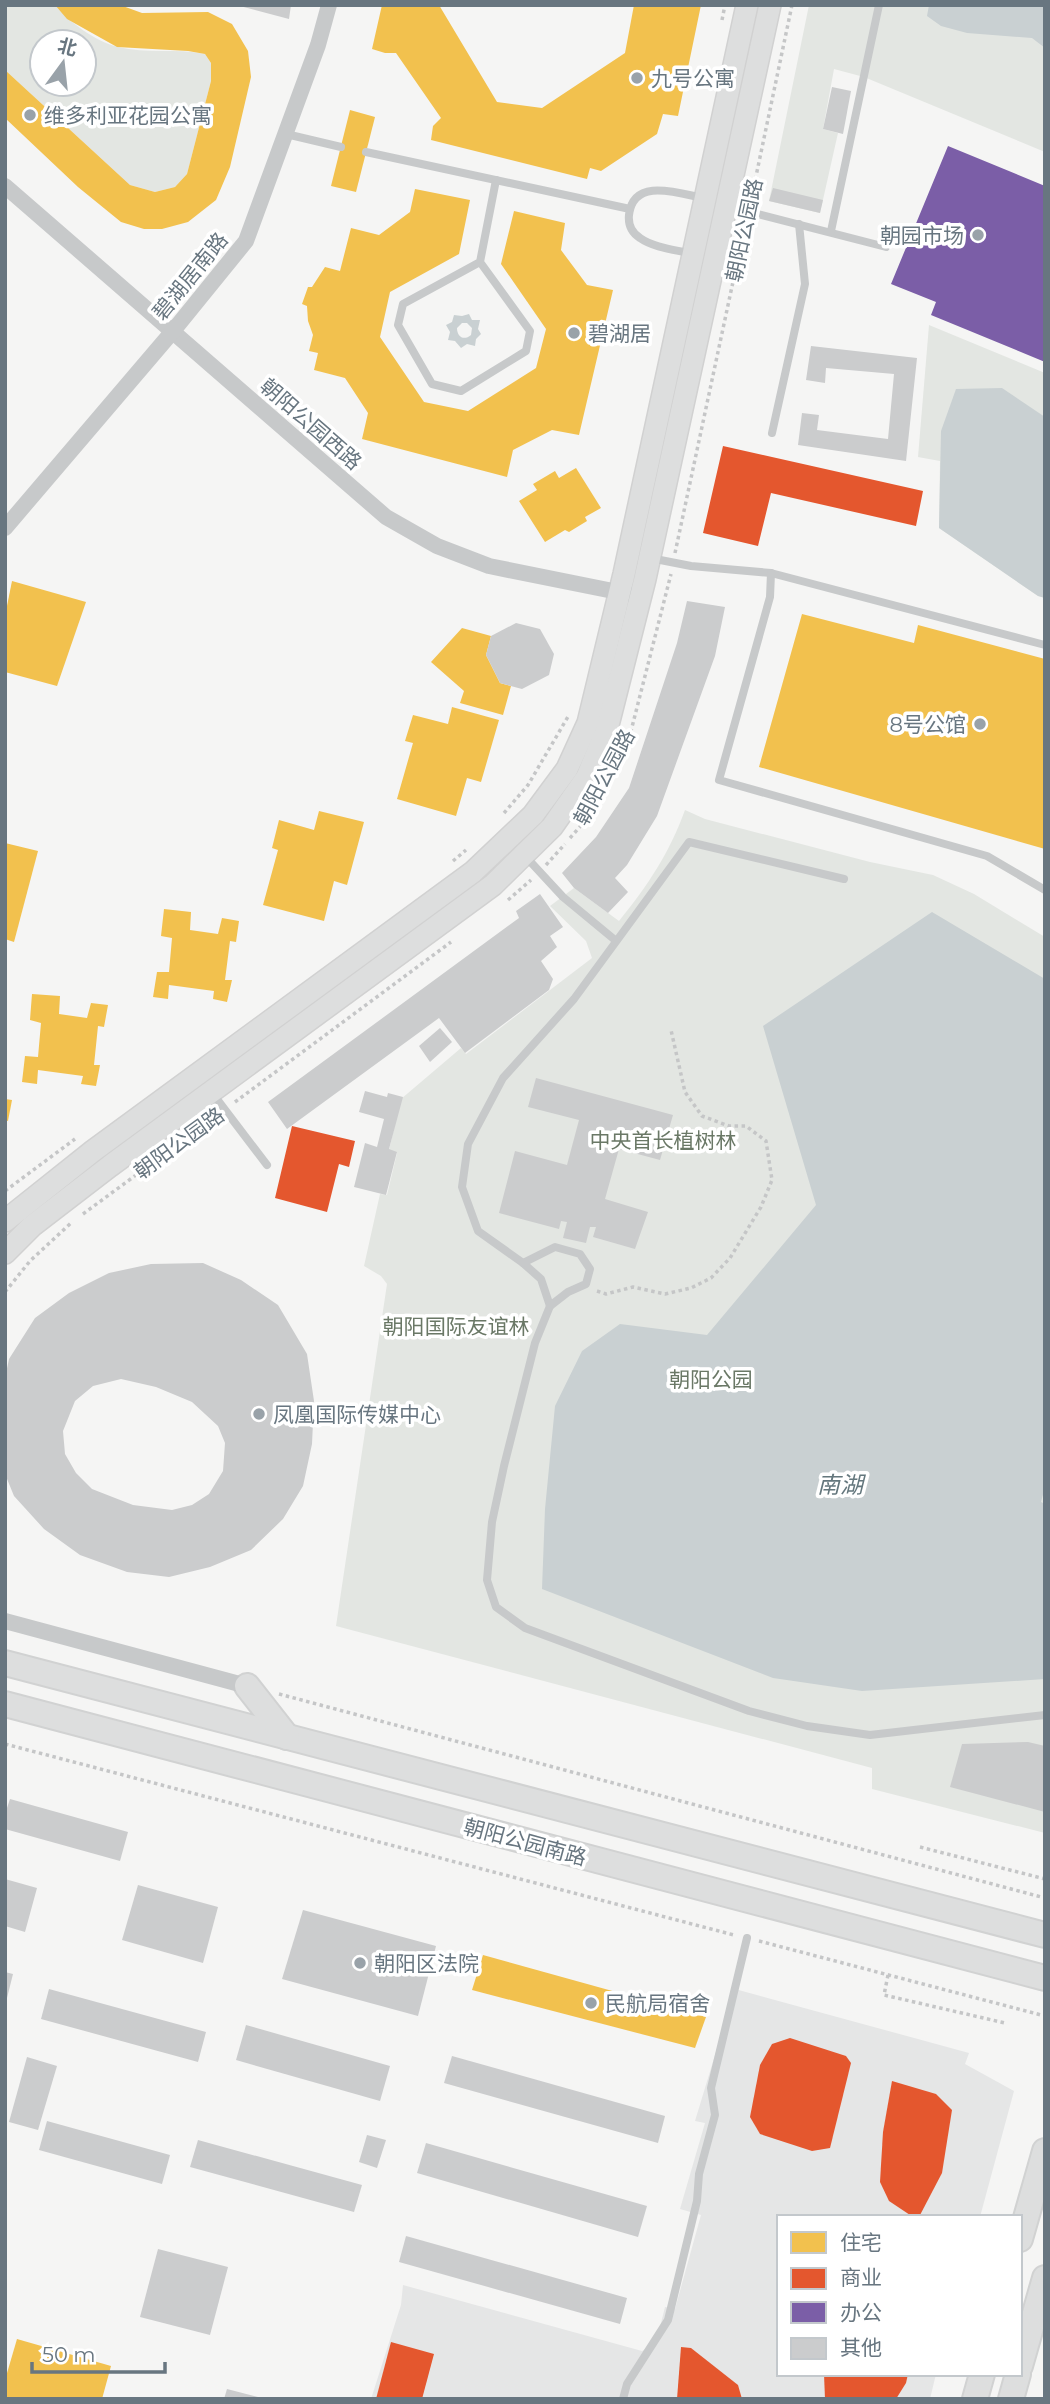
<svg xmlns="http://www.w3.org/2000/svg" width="1050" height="2404" viewBox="0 0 1050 2404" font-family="Montserrat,'Noto Sans SC',sans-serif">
  <rect width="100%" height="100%" fill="#f5f5f4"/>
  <path fill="#e5e6e6" d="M 735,1989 L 969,2053 L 965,2064 L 1014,2091 L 980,2217 L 779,2217 L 779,2374 L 936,2374 L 930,2399 L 371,2399 L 401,2305 L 403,2285 L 642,2351 L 656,2343 L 665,2307 L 675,2309 L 701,2215 L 680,2209 L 705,2123 L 695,2121 Z"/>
  <g fill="#e3e6e2" fill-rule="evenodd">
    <path d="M 5,5 L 55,5 C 70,23 95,41 118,47 C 146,54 176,48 205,54 L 211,63 L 211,81 L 187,174 L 175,187 L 155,192 L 130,185 L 5,70 ZM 42,42 L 84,42 L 84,84 L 42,84 Z"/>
    <path d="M 809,5 L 1045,5 L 1045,152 L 864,77 L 834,69 L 823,129 L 838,133 L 820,213 L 769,201 Z"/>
    <path d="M 929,325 L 1045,373 L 1045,598 L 1038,596 L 939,528 L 940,461 L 918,457 Z"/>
    <path d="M 685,810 L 705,819 L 870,862 L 933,875 L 974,894 L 1045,937 L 1045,1833 L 872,1789 L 872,1768 L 336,1626 L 387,1284 L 381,1276 L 364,1266 L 380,1194 L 387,1195 L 397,1153 L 389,1150 L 401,1099 L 461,1048 L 466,1054 L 592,958 L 586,941 L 550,906 L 574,888 L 619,921 C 648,885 669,854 685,810 Z"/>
  </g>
  <g fill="#c9d0d2" fill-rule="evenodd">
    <path d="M 929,5 L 1045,5 L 1045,48 L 1032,38 L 967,33 L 941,26 L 927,16 Z"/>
    <path d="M 469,314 L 472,320 L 480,320 L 478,329 L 481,334 L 476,339 L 475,346 L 467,344 L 461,348 L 455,341 L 448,340 L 450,332 L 446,325 L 452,322 L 454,315 L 462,316 ZM 462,323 L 467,323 L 472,328 L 471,335 C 464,341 457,337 457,328 Z"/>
    <path d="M 1002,388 L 1045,417 L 1045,598 L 1038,596 L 939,528 L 941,431 L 956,389 Z"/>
    <path d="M 932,912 L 1045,979 L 1045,1487 L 1041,1502 L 1045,1504 L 1045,1679 L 862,1691 L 773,1678 L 542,1589 L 545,1509 L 555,1406 L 582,1351 L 620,1324 L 707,1335 L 816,1205 L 763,1026 Z"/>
  </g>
  <g fill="#f2c14e">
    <path d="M 55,5 L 120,5 L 142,13 L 208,12 L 232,24 L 248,51 L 251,77 L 230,167 L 216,200 L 188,222 L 162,229 L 144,229 L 121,222 L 78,187 L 5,118 L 5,70 L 130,185 L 155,192 L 175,187 L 187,174 L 211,81 L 211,63 L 205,54 L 188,51 L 117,47 L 67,19 Z"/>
    <path d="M 382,5 L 439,5 L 497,102 L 542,108 L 625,53 L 634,5 L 701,5 L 678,116 L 663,114 L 657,134 L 601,171 L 590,168 L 587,179 L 431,140 L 433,126 L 441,118 L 396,53 L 385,53 L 372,49 Z"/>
    <path d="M 350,110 L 375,117 L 356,192 L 331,186 Z"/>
    <path d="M 415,189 L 470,200 L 459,254 L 390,292 L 380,337 L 424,402 L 468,411 L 536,368 L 546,329 L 501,264 L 514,211 L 565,223 L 561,250 L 587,285 L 613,290 L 579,435 L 552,430 L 513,450 L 507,477 L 362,439 L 368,413 L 345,378 L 314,370 L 318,353 L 309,351 L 313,335 L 308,321 L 307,306 L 302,304 L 308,287 L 312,287 L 325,267 L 340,271 L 351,228 L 379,235 L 410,212 Z"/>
    <path d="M 576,468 L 601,508 L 585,517 L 587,521 L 569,532 L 565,530 L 545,542 L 519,501 L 537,490 L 533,484 L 555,471 L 559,478 Z"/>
    <path d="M 12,581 L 86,602 L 57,686 L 5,672 L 5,616 Z"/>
    <path d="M 802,614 L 914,643 L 918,625 L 1045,659 L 1045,849 L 759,767 Z"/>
    <path d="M 462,628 L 491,636 L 486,655 L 500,683 L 511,686 L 503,715 L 460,703 L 464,691 L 431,662 Z"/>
    <path d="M 452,707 L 499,720 L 481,782 L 467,778 L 456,816 L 397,799 L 413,743 L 405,741 L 413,715 L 448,724 Z"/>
    <path d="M 319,811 L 364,822 L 347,885 L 334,881 L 324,921 L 263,905 L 278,850 L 272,848 L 279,820 L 314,830 Z"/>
    <path d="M 5,843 L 38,851 L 14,942 L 5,939 Z"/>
    <path d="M 164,909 L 191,912 L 190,930 L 218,934 L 222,918 L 239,921 L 236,942 L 230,941 L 225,980 L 232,980 L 227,1002 L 213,999 L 214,991 L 169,985 L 168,999 L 153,997 L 157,972 L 169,972 L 172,938 L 161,936 Z"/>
    <path d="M 32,994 L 60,996 L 59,1014 L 87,1018 L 91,1003 L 108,1005 L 104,1027 L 98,1026 L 94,1065 L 100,1065 L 96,1086 L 81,1084 L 83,1076 L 38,1070 L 37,1084 L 22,1082 L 25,1056 L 38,1057 L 41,1023 L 30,1020 Z"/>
    <path d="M 5,1099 L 12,1100 L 8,1121 L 5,1120 Z"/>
    <path d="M 483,1955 L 706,2017 L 695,2048 L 472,1990 Z"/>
    <path d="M 17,2339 L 111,2366 L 102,2399 L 5,2399 L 5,2380 Z"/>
  </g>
  <g fill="#e4572e">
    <path d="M 723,446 L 923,491 L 916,526 L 771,493 L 758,546 L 703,533 Z"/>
    <path d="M 292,1126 L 355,1141 L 349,1167 L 339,1164 L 327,1212 L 275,1198 Z"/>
    <path d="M 790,2038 L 846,2056 L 851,2063 L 830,2148 L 812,2151 L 760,2134 L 750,2117 L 760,2065 L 772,2044 Z"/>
    <path d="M 892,2081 L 936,2094 L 952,2110 L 942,2173 L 919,2217 L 913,2217 L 889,2201 L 880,2182 L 883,2132 Z"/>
    <path d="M 391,2342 L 434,2354 L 422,2399 L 376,2399 Z"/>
    <path d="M 681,2347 L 691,2348 L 738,2385 L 742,2399 L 677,2399 Z"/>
    <path d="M 824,2374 L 908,2374 L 906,2383 L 896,2399 L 825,2399 Z"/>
  </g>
  <path fill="#7b5ea7" d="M 948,146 L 1045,186 L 1045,362 L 931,315 L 936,302 L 891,284 Z"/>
  <g fill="#cbcccd" fill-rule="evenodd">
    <path d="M 236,5 L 291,5 L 289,19 Z"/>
    <path d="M 832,87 L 851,91 L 843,134 L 823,129 Z"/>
    <path d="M 773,188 L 823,200 L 820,213 L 769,201 Z"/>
    <path d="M 811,346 L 917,358 L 906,461 L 798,445 L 802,413 L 819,415 L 817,430 L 888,439 L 894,374 L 826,368 L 825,383 L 806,380 Z"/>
    <path d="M 687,601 L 725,607 L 715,656 L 657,816 L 627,865 L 615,878 L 628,892 L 608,913 L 574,888 L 562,873 L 596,837 L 629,788 L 677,643 Z"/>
    <path d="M 516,623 L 540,629 L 554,654 L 549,675 L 522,689 L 500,683 L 486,655 L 491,636 Z"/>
    <path d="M 540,894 L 563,927 L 550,936 L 557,947 L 541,961 L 553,979 L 549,990 L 465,1053 L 439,1018 L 287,1129 L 268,1102 L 519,918 L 516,911 Z"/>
    <path d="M 440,1028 L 452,1042 L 430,1062 L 419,1046 Z"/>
    <path d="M 536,1078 L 673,1115 L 660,1160 L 619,1149 L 605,1199 L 648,1212 L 635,1249 L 593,1237 L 596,1227 L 590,1227 L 586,1243 L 563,1238 L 567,1222 L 561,1221 L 559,1229 L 499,1213 L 515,1151 L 567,1165 L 579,1120 L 528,1107 Z"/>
    <path d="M 365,1091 L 387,1097 L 388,1093 L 403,1097 L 389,1149 L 397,1152 L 386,1195 L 354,1187 L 365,1143 L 377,1147 L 384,1119 L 359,1112 Z"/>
    <path d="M 203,1263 L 241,1280 L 278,1305 L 307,1354 L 314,1401 L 312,1444 L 303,1486 L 283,1519 L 251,1550 L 210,1567 L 169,1577 L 127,1572 L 80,1555 L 44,1529 L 14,1496 L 5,1474 L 5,1378 L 9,1359 L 35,1318 L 69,1293 L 109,1273 L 151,1264 ZM 121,1379 L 156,1387 L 192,1402 L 218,1426 L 225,1443 L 223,1471 L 209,1494 L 192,1505 L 172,1510 L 133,1505 L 92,1489 L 76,1473 L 65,1454 L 63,1431 L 75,1401 L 93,1386 Z"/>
    <path d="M 1028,1742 L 1045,1746 L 1045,1812 L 950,1787 L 962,1744 Z"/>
    <path d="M 10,1799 L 128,1832 L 120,1861 L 5,1829 L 5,1814 Z"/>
    <path d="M 5,1879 L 37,1888 L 25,1932 L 5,1926 Z"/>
    <path d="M 138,1885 L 218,1907 L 203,1963 L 122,1940 Z"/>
    <path d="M 303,1910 L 436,1946 L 418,2016 L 282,1979 Z"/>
    <path d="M 5,1972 L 13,1974 L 6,2002 L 5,2002 Z"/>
    <path d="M 49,1989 L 206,2032 L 198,2062 L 41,2019 Z"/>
    <path d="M 246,2025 L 390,2066 L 380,2101 L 236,2060 Z"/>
    <path d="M 452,2056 L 665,2116 L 658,2143 L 444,2083 Z"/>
    <path d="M 27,2057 L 57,2066 L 38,2130 L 9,2122 Z"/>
    <path d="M 47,2121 L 170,2155 L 162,2184 L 39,2150 Z"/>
    <path d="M 367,2135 L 386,2140 L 377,2168 L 359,2162 Z"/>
    <path d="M 198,2140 L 362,2185 L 354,2212 L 190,2167 Z"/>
    <path d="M 426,2143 L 647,2206 L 638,2237 L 417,2173 Z"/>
    <path d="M 406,2236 L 627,2298 L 620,2324 L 399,2262 Z"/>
    <path d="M 158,2249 L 228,2267 L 210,2335 L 140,2317 Z"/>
    <path d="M 227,2389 L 262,2398 L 262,2399 L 224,2399 Z"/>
  </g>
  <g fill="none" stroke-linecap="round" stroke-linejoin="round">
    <g stroke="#d1d1d1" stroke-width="24">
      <g id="secondary">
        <path d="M 5,1221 L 93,1151 L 473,872 L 533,815 L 567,769 L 588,723 L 624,574 L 747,5"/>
        <path d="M 5,1253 L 32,1226 L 110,1166 L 493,885 L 552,827 L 587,777 L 607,729 L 645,579 L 770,5"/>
      </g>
    </g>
    <g stroke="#d1d2d2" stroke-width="28">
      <g id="primary">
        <path d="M 5,1663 L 1045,1935"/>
        <path d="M 247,1686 L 287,1737"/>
        <path d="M 5,1704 L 1045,1978"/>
        <path d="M 1020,2239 L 1045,2151"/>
        <path d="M 1020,2366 L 1045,2278"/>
        <path d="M 975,2399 L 982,2374"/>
        <path d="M 1011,2399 L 1018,2374"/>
      </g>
    </g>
    <g stroke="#c5c6c7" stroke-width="3.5" stroke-dasharray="3.5 3.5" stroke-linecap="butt">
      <path d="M 722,20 L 725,5"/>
      <path d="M 751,200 L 792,5"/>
      <path d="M 675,553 L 746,221"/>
      <path d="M 621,751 L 631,731 L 671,574"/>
      <path d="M 504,813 L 528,785 L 569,715"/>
      <path d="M 570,838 L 585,821 L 593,805"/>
      <path d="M 453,861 L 466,850"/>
      <path d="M 546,865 L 565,844"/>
      <path d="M 508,900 L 531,880"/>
      <path d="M 235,1102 L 451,942"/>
      <path d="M 5,1191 L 75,1139"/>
      <path d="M 83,1214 L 215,1117"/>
      <path d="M 597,1291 L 606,1294 L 633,1287 L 665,1294 L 691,1288 L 711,1278 L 730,1258 L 761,1207 L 772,1180 L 766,1141 L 746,1126 L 729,1126 L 702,1116 L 685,1092 L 671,1030"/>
      <path d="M 5,1292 L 30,1261 L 71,1223"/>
      <path d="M 279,1694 L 1045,1898"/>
      <path d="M 5,1744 L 734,1935"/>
      <path d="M 920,1847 L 1045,1879"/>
      <path d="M 759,1941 L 1045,2016"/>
      <path d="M 888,1975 L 884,1995 L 1005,2023"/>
    </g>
    <g stroke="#c7c9ca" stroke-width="8">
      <path d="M 286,134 L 341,147"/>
      <path d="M 366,152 L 630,209"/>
      <path d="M 726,206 L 886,247"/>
      <path d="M 831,231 L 879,5"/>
      <path d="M 693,254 C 677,250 654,248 640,238 C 632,233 628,225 629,215 C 633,177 678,193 703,198"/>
      <path d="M 480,262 L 530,331 L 526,351 L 461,391 L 432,384 L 398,325 L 403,304 L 480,262 L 496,180"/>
      <path d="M 772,433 L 805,284 L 799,224"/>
      <path d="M 650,558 L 691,566 L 771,573 L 1045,645"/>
      <path d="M 771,573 L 770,597 L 719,780 L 987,856 L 1045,890"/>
      <path d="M 526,857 L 563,897 L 615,940"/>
      <path d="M 844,879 L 689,842 L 574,999 L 503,1078 L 468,1144 L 462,1187 L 478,1231 L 523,1263 L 541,1279 L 550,1306 L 535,1343 L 504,1466 L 492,1522 L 487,1580 L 496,1607 L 525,1628 L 749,1711 L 807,1726 L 870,1735 L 1045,1715"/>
      <path d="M 213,1094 L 267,1165"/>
      <path d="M 523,1263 L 555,1247 L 580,1254 L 590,1269 L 586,1284 L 568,1292 L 550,1306"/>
      <path d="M 623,2399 L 627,2384 L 668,2320 L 697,2201 L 699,2174 L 715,2115 L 711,2088 L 747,1938"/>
    </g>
    <g stroke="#c7c9ca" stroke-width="16">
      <path d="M 5,186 L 386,517 L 437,546 L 489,566 L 628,594"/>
      <path d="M 5,528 L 173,331 L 246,241 L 318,45 L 329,5"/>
      <path d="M 5,1621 L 247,1686"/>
    </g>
    <use href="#secondary" stroke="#dddede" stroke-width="21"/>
    <use href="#primary" stroke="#dddede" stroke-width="24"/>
  </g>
  <g fill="#99a2a9" stroke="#fff" stroke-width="2.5">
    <circle cx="637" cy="78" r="7"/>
    <circle cx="30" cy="115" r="7"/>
    <circle cx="978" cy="235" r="7"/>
    <circle cx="574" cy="333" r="7"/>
    <circle cx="980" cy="724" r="7"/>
    <circle cx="259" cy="1414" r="7"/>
    <circle cx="360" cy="1963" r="7"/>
    <circle cx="591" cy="2003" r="7"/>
  </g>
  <g text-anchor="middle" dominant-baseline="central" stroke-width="7" stroke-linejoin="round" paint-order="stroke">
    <g font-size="21" fill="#687680" stroke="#fff" text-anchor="start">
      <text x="651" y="78">九号公寓</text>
      <text x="44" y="115">维多利亚花园公寓</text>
      <text x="964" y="235" text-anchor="end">朝园市场</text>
      <text x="588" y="333">碧湖居</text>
      <text x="966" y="724" text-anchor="end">8号公馆</text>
      <text x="273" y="1414">凤凰国际传媒中心</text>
      <text x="374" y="1963">朝阳区法院</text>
      <text x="605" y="2003">民航局宿舍</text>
    </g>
    <g font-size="21" fill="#687680" stroke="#fff">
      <text transform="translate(744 230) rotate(-78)">朝阳公园路</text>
      <text transform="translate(190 276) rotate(-51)">碧湖居南路</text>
      <text transform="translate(311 424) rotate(41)">朝阳公园西路</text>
      <text transform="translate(604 777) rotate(-62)">朝阳公园路</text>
      <text transform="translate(179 1143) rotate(-36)">朝阳公园路</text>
      <text transform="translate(525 1842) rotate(15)">朝阳公园南路</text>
    </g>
    <g font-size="21" fill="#6a7866" stroke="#fff">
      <text x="663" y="1140">中央首长植树林</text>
      <text x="456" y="1326">朝阳国际友谊林</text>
      <text x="711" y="1379">朝阳公园</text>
    </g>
    <g font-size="23" font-style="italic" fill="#64777d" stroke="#fff">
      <text x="840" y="1485">南湖</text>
    </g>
  </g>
  <rect width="1050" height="2404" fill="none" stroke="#687680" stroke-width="14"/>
  <rect x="777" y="2215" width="245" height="161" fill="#ffffff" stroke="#c3c8cc" stroke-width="2"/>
  <rect x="791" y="2232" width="35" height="21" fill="#f2c14e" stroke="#c3c8cc" stroke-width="2"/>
  <text x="840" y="2250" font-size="21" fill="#687680">住宅</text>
  <rect x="791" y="2268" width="35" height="21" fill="#e4572e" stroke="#c3c8cc" stroke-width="2"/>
  <text x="840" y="2285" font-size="21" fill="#687680">商业</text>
  <rect x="791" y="2302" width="35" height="21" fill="#7b5ea7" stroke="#c3c8cc" stroke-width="2"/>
  <text x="840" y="2320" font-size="21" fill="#687680">办公</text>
  <rect x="791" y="2338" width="35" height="21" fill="#cbcccd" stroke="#c3c8cc" stroke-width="2"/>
  <text x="840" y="2355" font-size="21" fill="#687680">其他</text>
  <g transform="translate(63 63) rotate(15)"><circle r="33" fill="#ffffff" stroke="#c3c8cc" stroke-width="2"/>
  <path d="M0-5L12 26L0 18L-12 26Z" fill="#99a2a9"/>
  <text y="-10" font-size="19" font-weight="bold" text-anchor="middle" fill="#687680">北</text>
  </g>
  <path d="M32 2362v10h133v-10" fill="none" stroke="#687680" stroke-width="3.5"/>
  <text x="42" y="2362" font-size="21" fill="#687680" stroke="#ffffff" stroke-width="5" paint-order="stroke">50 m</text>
</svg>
